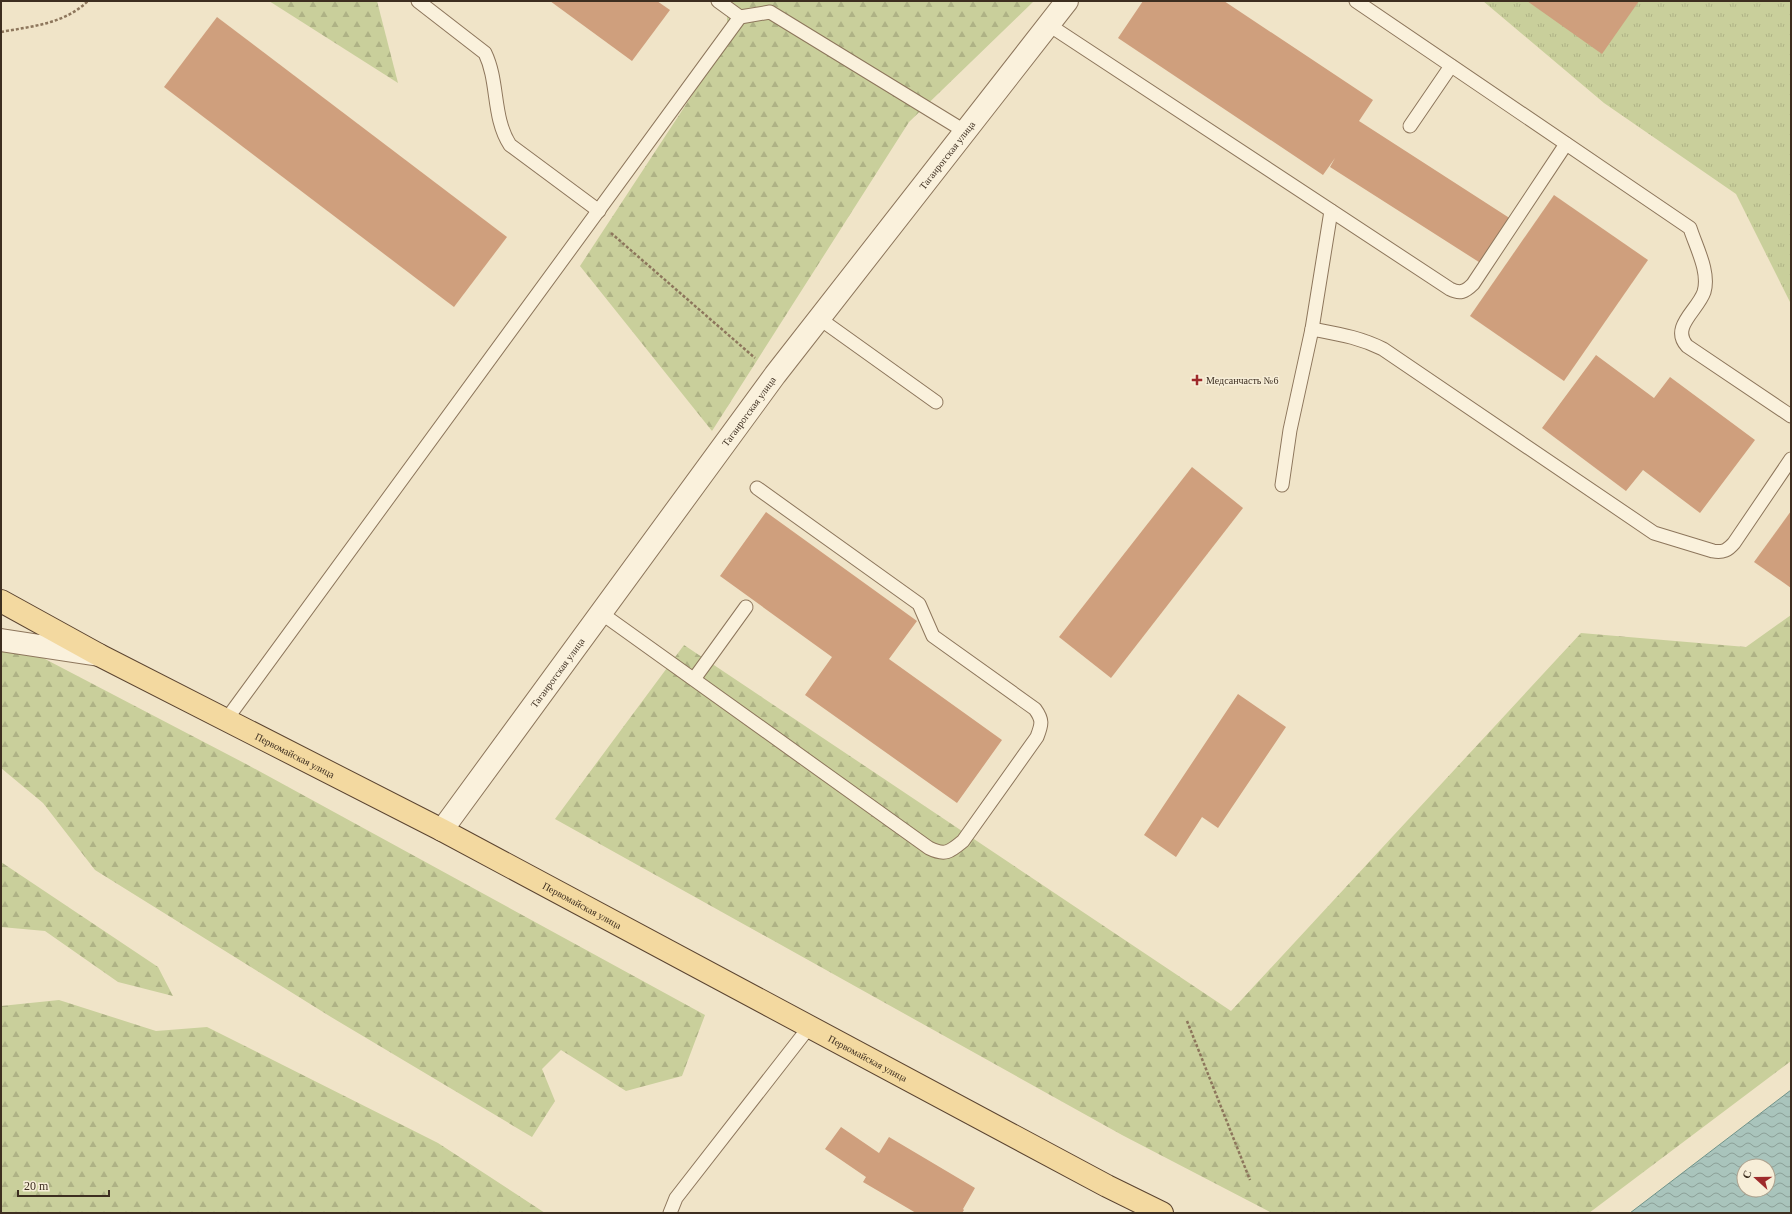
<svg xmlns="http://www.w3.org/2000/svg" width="1792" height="1214" viewBox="0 0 1792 1214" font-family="Georgia,serif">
  <defs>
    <pattern id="grass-tufts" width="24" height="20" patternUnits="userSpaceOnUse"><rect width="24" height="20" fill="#c9cf9b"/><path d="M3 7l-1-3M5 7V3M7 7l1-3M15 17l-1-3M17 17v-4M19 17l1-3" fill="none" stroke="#aeb285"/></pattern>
    <pattern id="forest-firs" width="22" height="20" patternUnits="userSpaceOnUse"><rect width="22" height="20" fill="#c9cf9b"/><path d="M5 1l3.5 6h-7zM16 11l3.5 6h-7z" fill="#aeb285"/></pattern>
    <pattern id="water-waves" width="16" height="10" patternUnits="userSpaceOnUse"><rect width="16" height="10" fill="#a9c4bc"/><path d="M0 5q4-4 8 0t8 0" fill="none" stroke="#8ba098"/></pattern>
  </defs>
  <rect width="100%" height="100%" fill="#f0e4c8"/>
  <path fill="url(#grass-tufts)" d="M 1483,1 L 1791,1 L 1791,304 L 1736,194 L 1604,103 Z"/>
  <g fill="url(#forest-firs)">
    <path d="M 269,1 L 377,1 L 398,83 Z"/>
    <path d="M 727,1 L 1034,1 L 909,122 L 712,431 L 580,266 L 727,42 Z"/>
    <path d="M 1791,615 L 1791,1061 L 1589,1213 L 1272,1213 L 1122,1135 L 555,819 L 684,645 L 1231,1011 L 1581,633 L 1746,647 Z"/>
    <path d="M 1,636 L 246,764 L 705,1015 L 682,1076 L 626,1091 L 561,1050 L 542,1069 L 555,1101 L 532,1137 L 331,1017 L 95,870 L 43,803 L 1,768 Z"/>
    <path d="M 1,862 L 158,967 L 173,996 L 118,982 L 45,931 L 1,927 Z"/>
    <path d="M 59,1000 L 156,1031 L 207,1027 L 438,1143 L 545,1213 L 1,1213 L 1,1006 Z"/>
  </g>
  <path fill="url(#water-waves)" stroke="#6f938a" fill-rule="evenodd" d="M 1791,1090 L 1791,1213 L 1630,1213 ZM 1744,1166 L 1768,1166 L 1768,1190 L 1744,1190 Z"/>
  <g fill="#cf9f7d">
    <path d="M 550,1 L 657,1 L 670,10 L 632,61 Z"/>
    <path d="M 1143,1 L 1224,1 L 1373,100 L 1359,121 L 1511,219 L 1482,264 L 1330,167 L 1335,158 L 1323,175 L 1118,38 Z"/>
    <path d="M 1527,1 L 1639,1 L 1602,54 Z"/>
    <path d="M 217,17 L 507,237 L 454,307 L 164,87 Z"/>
    <path d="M 1554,195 L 1648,260 L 1564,381 L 1470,316 Z"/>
    <path d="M 1596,355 L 1654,398 L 1670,377 L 1755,440 L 1700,513 L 1643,470 L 1626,491 L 1542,428 Z"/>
    <path d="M 1192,467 L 1243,508 L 1111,678 L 1059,637 Z"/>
    <path d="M 1791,511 L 1791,588 L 1754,562 Z"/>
    <path d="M 766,512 L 917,621 L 889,659 L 1002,740 L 957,803 L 805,695 L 832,657 L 720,576 Z"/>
    <path d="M 1238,694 L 1286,727 L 1218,828 L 1202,817 L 1176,857 L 1144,835 Z"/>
    <path d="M 841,1127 L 879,1153 L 889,1137 L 975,1188 L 963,1209 L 964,1210 L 962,1213 L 916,1213 L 863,1182 L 866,1177 L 825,1149 Z"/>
  </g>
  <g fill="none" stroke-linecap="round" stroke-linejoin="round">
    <g stroke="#8d765c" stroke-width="15">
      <g id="lane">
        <path d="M 418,1 L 485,53 C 499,82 492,117 510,145 L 599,211"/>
        <path d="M 718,1 L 740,17 L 770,12 L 966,132"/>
        <path d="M 1356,1 L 1690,228 C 1696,247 1710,272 1704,292 C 1698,310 1670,327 1687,346 L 1791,416"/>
        <path d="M 1049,25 L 1450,289 C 1460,294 1465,292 1473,284 L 1566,144"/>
        <path d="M 1410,126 L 1451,66"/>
        <path d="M 820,319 L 936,402"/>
        <path d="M 1312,329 C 1338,334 1359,337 1383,349 L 1654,533 L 1713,551 C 1723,553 1728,550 1734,543 L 1791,459"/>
        <path d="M 1282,485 L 1290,430 L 1312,329 L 1331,211"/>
        <path d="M 601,613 L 929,848 C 945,856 950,852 963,841 L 1037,737 C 1042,724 1043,720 1035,709 L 933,636 L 919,604 L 757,488"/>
        <path d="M 694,679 L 746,607"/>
        <path d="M 226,720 L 740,17"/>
        <path d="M 670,1213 L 676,1198 L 810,1026"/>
      </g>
    </g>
    <g stroke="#8d765c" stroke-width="24">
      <g id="street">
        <path d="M 1,640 L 99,655"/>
        <path id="s1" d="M 442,830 L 775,375 L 1067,1"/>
      </g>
    </g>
    <g stroke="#5b4430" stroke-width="24">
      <g id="primary">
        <path id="s2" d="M 1,601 L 99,655 L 442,830 L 1107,1186 L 1162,1213"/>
      </g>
    </g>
    <g stroke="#8d765c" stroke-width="2.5" stroke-dasharray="3 2" stroke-linecap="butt">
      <path d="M 1,32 C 33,26 64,24 88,1"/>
      <path d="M 611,233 L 755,358"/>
      <path d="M 1187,1021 L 1250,1180"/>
    </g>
    <use href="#lane" stroke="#faf1dc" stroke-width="13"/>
    <use href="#street" stroke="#faf1dc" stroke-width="22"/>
    <use href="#primary" stroke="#f3d9a0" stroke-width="22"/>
  </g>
  <path fill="#9e2a2b" stroke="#f7eed8" stroke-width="1.5" d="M1195 374h4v4h4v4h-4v4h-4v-4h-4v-4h4z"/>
  <g text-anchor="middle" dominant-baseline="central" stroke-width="3" stroke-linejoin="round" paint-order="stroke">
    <g font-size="10" fill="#3d2e20" stroke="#f7eed8">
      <text stroke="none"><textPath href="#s1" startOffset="843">Таганрогская улица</textPath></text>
      <text stroke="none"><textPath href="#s1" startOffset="519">Таганрогская улица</textPath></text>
      <text stroke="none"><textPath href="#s1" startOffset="195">Таганрогская улица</textPath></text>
      <text stroke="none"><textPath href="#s2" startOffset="332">Первомайская улица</textPath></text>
      <text stroke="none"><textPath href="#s2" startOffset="656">Первомайская улица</textPath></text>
      <text stroke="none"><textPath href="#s2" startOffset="980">Первомайская улица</textPath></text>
    </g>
    <g font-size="10" fill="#3d2e20" stroke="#f7eed8" text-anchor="start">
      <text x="1206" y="380">Медсанчасть №6</text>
    </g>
  </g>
  <rect width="1792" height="1214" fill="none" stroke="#3d2e20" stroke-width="4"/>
  <g transform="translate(1756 1178) rotate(291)"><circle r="19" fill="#f7eed8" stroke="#ada18e"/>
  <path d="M0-3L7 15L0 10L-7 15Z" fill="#9e2a2b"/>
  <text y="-6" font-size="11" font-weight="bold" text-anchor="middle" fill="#3d2e20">С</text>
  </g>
  <path d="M18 1190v6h91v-6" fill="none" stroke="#3d2e20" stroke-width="2"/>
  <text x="24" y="1190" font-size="12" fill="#3d2e20" stroke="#f7eed8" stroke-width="3" paint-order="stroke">20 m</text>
</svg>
